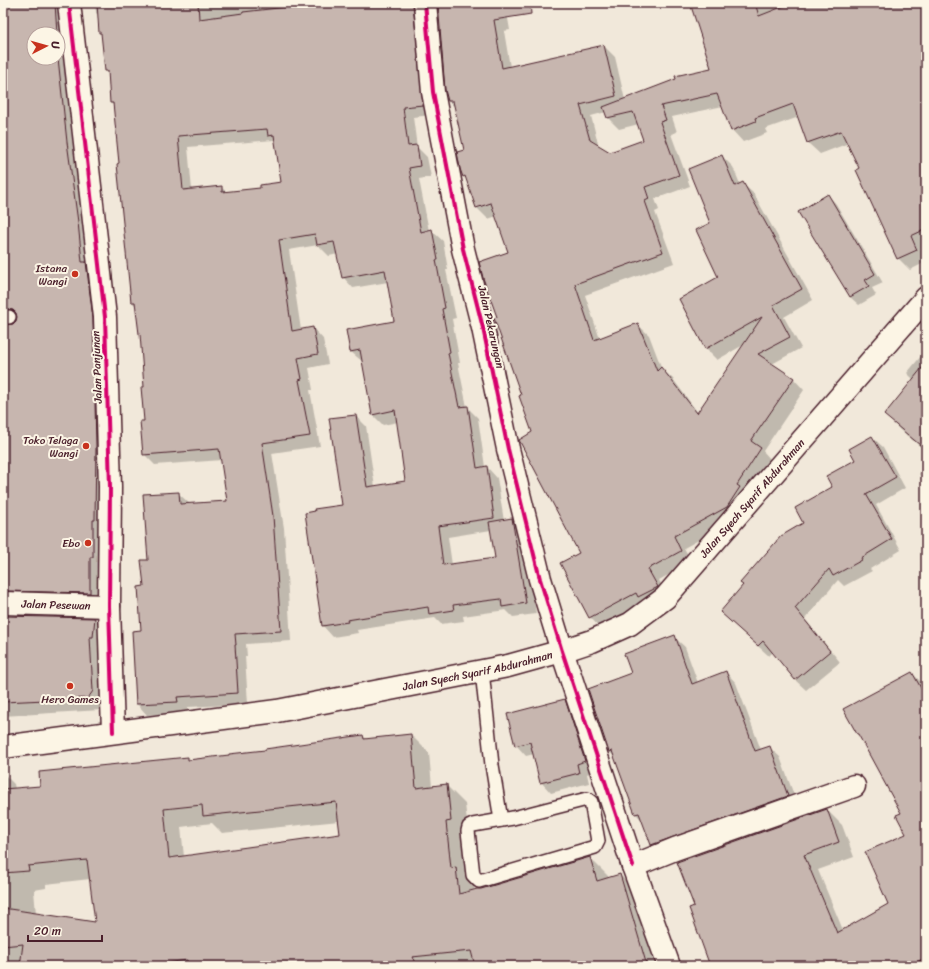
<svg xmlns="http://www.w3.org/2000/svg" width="929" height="969" viewBox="0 0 929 969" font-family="Sriracha,sans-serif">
  <rect width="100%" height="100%" fill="#f1e8da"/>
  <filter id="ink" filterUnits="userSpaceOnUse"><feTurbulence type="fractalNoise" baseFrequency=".025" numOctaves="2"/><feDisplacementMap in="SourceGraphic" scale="8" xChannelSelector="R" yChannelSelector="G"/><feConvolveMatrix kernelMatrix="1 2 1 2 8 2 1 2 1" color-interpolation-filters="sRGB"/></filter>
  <g filter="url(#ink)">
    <g fill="#0003" fill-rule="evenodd">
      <path d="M 3,3 L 68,3 L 94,272 L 103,606 L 6,610 L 4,617 L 95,619 L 108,632 L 101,710 L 3,716 ZM 34,34 L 58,34 L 58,58 L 34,58 Z"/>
      <path d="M 95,3 L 423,3 L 433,115 L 413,117 L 417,147 L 427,157 L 431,177 L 419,179 L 429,231 L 432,231 L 443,241 L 448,270 L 446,270 L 456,318 L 452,319 L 460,363 L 458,363 L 467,407 L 478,418 L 485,467 L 487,467 L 497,478 L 504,521 L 512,520 L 523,530 L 536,614 L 513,617 L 506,610 L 463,616 L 464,621 L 441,624 L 435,618 L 357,630 L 358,633 L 333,637 L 323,626 L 343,506 L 356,416 L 366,426 L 375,487 L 406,482 L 398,422 L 383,425 L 372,414 L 363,362 L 351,352 L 396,322 L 388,282 L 353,288 L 343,277 L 338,254 L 329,256 L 318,245 L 289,250 L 301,330 L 313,328 L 323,339 L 328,364 L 309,368 L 313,390 L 310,390 L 320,446 L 272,453 L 284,528 L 291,641 L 246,644 L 247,656 L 245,656 L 248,704 L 188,707 L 188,712 L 147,715 L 137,704 L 145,587 L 149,561 L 178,493 L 190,504 L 228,502 L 222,460 L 155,465 L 144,454 L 146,388 L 141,335 L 140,334 L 137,307 L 132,302 L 115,107 L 111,103 L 109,74 L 106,71 L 102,35 L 100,33 L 99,16 L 96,13 ZM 274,140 L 276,142 L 282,183 L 261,189 L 227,192 L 221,187 L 192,190 L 188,147 ZM 491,530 L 496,559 L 452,565 L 448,537 Z"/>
      <path d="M 488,3 L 497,3 L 507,13 L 510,30 L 504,31 L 510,67 L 604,46 L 615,57 L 625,100 L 712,69 L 691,3 L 926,3 L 926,245 L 921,248 L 926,258 L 926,262 L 910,270 L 898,258 L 849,143 L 820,154 L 808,143 L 799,117 L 765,129 L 767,133 L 743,142 L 732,130 L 723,106 L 672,117 L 677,132 L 671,134 L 690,186 L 655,199 L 659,210 L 655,212 L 674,263 L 585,295 L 600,339 L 637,324 L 649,335 L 662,369 L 673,379 L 698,413 L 745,344 L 717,360 L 705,348 L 719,278 L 712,224 L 722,156 L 733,167 L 740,184 L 742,183 L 754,194 L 813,300 L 784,317 L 801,348 L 772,364 L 793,378 L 804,390 L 763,451 L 771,460 L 739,518 L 684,548 L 692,562 L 659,580 L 668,598 L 601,629 L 590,617 L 580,553 L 533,432 L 522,396 L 510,253 L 497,216 L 488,219 L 477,208 L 468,180 L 464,177 L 458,153 L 465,150 L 456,108 L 448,101 ZM 606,112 L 607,117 L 619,129 L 639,124 L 645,141 L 610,153 L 599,147 L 591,116 Z"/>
      <path d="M 828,195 L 836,204 L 883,283 L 872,288 L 876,295 L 859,305 L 850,297 Z"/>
      <path d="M 926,350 L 926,451 L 900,430 L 886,415 L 914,380 L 907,373 Z"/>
      <path d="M 872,437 L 883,447 L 905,488 L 876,505 L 901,550 L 870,569 L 872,571 L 844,586 L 838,580 L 805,619 L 840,662 L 806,690 L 795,680 L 773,652 L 769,656 L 731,622 L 804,524 L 857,460 Z"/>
      <path d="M 926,466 L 926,481 L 919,474 Z"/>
      <path d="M 674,637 L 685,647 L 698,683 L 726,672 L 736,683 L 761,750 L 769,747 L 780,757 L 798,806 L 662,855 L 652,845 L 643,821 L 636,814 L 615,758 L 610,752 L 632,673 Z"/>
      <path d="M 912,673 L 926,687 L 926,966 L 711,966 L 695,907 L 827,810 L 842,825 L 854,857 L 818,870 L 843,930 L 889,904 L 908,834 L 902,813 L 862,738 L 858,734 Z"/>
      <path d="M 564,700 L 575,711 L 595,771 L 587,774 L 589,783 L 551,793 L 541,782 L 534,754 L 526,756 L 516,745 Z"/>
      <path d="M 411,735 L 429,753 L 432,787 L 447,786 L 465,804 L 469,839 L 464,840 L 468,880 L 474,886 L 474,890 L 481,890 L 590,858 L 608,876 L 609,879 L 620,875 L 638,893 L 659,966 L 21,966 L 22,964 L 3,966 L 3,773 L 14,784 L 15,789 L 41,786 L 187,758 L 190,761 L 266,751 L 363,736 L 367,740 ZM 339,821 L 341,835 L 184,857 L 181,827 L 212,823 L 222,833 ZM 90,879 L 97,923 L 36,914 L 34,890 L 46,888 L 46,884 Z"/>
    </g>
    <g fill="#c7b6af" stroke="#4a1f2b" fill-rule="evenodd">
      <path d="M 3,3 L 55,3 L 57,34 L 34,34 L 34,58 L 58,58 L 67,142 L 78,222 L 82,262 L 86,262 L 93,318 L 96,446 L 95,520 L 93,520 L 93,557 L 90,557 L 90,593 L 3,591 L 3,325 L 13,324 L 16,321 L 17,317 L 16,313 L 13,310 L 3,309 Z"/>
      <path d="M 97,3 L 198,3 L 199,19 L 243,13 L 243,12 L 287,7 L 287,3 L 413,3 L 423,105 L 403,107 L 408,146 L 417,145 L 420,166 L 409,168 L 421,232 L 432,229 L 438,260 L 436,260 L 445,308 L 442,309 L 450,352 L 448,353 L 459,407 L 468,406 L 477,468 L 487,466 L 494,518 L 438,526 L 443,565 L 495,558 L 489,522 L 512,518 L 526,603 L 502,607 L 501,599 L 453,605 L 454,610 L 429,614 L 428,607 L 347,620 L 348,622 L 322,626 L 305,513 L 315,511 L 314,509 L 342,505 L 329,418 L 356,415 L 367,487 L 405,481 L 395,410 L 372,415 L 360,350 L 350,352 L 346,330 L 394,321 L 385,270 L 342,278 L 334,242 L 317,245 L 315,234 L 279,240 L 292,331 L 313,327 L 318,354 L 298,358 L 302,379 L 299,380 L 310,436 L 262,443 L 273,516 L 281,631 L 235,634 L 236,645 L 235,645 L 238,693 L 177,697 L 178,702 L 136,704 L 132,631 L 141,630 L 138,587 L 144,586 L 141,560 L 148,560 L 143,494 L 179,492 L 180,504 L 227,501 L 219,449 L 143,455 L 140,421 L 144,421 L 141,387 L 144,387 L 140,334 L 139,334 L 135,302 L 131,302 L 117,164 L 119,163 L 113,103 L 110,103 L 108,71 L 105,71 L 101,33 L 99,33 ZM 267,129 L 268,136 L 274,135 L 281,182 L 260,185 L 260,188 L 222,192 L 222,186 L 183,190 L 178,136 Z"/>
      <path d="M 438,3 L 530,3 L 531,14 L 494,20 L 502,68 L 604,45 L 616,96 L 580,105 L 590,140 L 610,152 L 643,140 L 633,112 L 607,118 L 603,107 L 676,79 L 675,76 L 711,68 L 690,3 L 755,3 L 759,16 L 792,3 L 926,3 L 926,229 L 911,236 L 917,250 L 897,259 L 856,170 L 859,168 L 841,131 L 807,143 L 793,104 L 755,118 L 756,121 L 731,131 L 717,94 L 661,106 L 666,120 L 660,122 L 679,175 L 645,187 L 649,199 L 645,201 L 663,252 L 575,284 L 594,340 L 638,323 L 657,371 L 661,367 L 697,413 L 762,317 L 705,349 L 679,299 L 718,277 L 696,230 L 710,223 L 688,169 L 722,155 L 735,186 L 743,182 L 802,289 L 773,305 L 790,337 L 758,354 L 794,378 L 751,441 L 761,448 L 737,485 L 740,487 L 727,507 L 674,536 L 681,551 L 648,569 L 658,587 L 638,597 L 636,593 L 589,618 L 560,563 L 579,553 L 519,440 L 532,432 L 519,396 L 521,395 L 494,318 L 497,317 L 483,278 L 479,262 L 508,252 L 491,203 L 476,208 L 465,176 L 463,177 L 460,169 L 457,152 L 464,150 L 453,101 L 448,101 L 445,90 Z"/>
      <path d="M 828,194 L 875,274 L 865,280 L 869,286 L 850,297 L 798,212 Z"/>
      <path d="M 926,363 L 926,450 L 884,415 Z"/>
      <path d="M 872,436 L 896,477 L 866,494 L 892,539 L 861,558 L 862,560 L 833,576 L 829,569 L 795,608 L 830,651 L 795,680 L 763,641 L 758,646 L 720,612 L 743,585 L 740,583 L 781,536 L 803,523 L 795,508 L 832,487 L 826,476 L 855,460 L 849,449 Z"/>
      <path d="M 3,616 L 95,618 L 93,637 L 90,637 L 93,691 L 88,698 L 3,702 Z"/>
      <path d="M 675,635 L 692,684 L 726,671 L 755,751 L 770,746 L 788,796 L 651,845 L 639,813 L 635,814 L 612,751 L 609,752 L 588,689 L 631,673 L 624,654 Z"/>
      <path d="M 912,672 L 926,697 L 926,957 L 910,966 L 710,966 L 689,908 L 694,906 L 677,862 L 827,809 L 839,842 L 804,855 L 837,933 L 888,904 L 865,852 L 906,834 L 896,815 L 901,813 L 858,734 L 857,734 L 843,709 Z"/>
      <path d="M 565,699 L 585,761 L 577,764 L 579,773 L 540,783 L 530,742 L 515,746 L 507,714 Z"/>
      <path d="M 411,734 L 416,788 L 447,784 L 451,821 L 446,822 L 451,868 L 456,867 L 459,894 L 477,889 L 481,889 L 590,857 L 597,881 L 620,874 L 647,966 L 475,966 L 471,951 L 412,957 L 417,966 L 188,966 L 187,960 L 145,966 L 20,966 L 23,944 L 3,946 L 3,908 L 95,922 L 87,860 L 28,866 L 29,871 L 3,873 L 3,789 L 40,786 L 39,772 L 188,757 L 188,760 L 229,755 L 229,754 L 265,750 L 265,749 L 363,735 L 364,739 ZM 336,802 L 340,834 L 169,858 L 164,809 L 202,805 L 203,816 Z"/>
    </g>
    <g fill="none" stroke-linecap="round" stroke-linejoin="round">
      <g stroke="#4a1f2b" stroke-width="16">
        <g id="service">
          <path d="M 3,317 L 9,317"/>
          <path d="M 482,671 L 492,765 L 501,820"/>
          <path d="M 587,799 L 591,802 L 598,841 L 595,847 L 479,881 L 473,875 L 468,831 L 469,827 L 473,825 L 513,818 Z"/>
        </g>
      </g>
      <g stroke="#4a1f2b" stroke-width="25">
        <g id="minor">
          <path d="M 69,3 L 105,317 L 110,487 L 109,606 L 113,732"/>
          <path d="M 425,3 L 433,92 L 463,249 L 483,328 L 508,449 L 540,579 L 562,651 L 633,866"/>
          <path id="s1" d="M 3,603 L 109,606"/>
          <path d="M 669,966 L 633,866 L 675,849 L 854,786"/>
        </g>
      </g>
      <g stroke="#4a1f2b" stroke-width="25">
        <g id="secondary">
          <path id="s2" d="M 3,747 L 277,711 L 508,666 L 562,651 L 592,641 L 630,624 L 665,598 L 926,298"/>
        </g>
      </g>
      <use href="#service" stroke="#fcf5e5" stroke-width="13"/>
      <use href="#minor" stroke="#fcf5e5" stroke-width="22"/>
      <use href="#secondary" stroke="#fcf5e5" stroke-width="22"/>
      <g stroke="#fcf5e5" stroke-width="6">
        <g id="cycleway">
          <path d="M 69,3 L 105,317 L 110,487 L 109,606 L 113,732"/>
          <path d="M 425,3 L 433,92 L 463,249 L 483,328 L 508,449 L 540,579 L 562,651 L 633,866"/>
        </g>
      </g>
      <use href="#cycleway" stroke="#d6006c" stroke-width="4"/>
    </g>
  </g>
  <g fill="#c8321e" stroke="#fcf5e5" stroke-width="1.5">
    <circle cx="75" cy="274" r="4"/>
    <circle cx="86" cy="446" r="4"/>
    <circle cx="88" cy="543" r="4"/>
    <circle cx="70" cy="686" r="4"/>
  </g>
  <g text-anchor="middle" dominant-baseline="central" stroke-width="4" stroke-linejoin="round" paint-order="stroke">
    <g font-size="11" fill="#4a1f2b" stroke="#fcf5e5" text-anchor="end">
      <text x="67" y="268">Istana<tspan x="67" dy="13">Wangi</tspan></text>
      <text x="78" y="440">Toko Telaga<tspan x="78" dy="13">Wangi</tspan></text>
      <text x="80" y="543">Ebo</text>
      <text x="70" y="699" text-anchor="middle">Hero Games</text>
    </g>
    <g font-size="11" fill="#4a1f2b" stroke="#fcf5e5">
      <text transform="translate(491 327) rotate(77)">Jalan Pekarungan</text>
      <text transform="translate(97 367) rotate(-92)">Jalan Panjunan</text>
      <text stroke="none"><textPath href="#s2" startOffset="817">Jalan Syech Syarif Abdurahman</textPath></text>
      <text stroke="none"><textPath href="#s1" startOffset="53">Jalan Pesewan</textPath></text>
      <text stroke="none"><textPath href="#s2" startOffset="481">Jalan Syech Syarif Abdurahman</textPath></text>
    </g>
  </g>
  <rect width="929" height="969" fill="none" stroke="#fcf5e5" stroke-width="16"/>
  <rect x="8" y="8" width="913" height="953" fill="none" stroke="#4a1f2b" stroke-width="1.5" filter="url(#ink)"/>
  <g transform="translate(46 46) rotate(84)"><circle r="19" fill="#fcf5e5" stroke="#b59f9b"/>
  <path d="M0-3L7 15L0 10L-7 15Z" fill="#c8321e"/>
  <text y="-6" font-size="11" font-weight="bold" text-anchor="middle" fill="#4a1f2b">U</text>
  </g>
  <path d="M28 935v6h74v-6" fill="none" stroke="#4a1f2b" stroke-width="2"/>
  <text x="34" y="935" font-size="12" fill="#4a1f2b" stroke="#fcf5e5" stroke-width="3" paint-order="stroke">20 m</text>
</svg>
